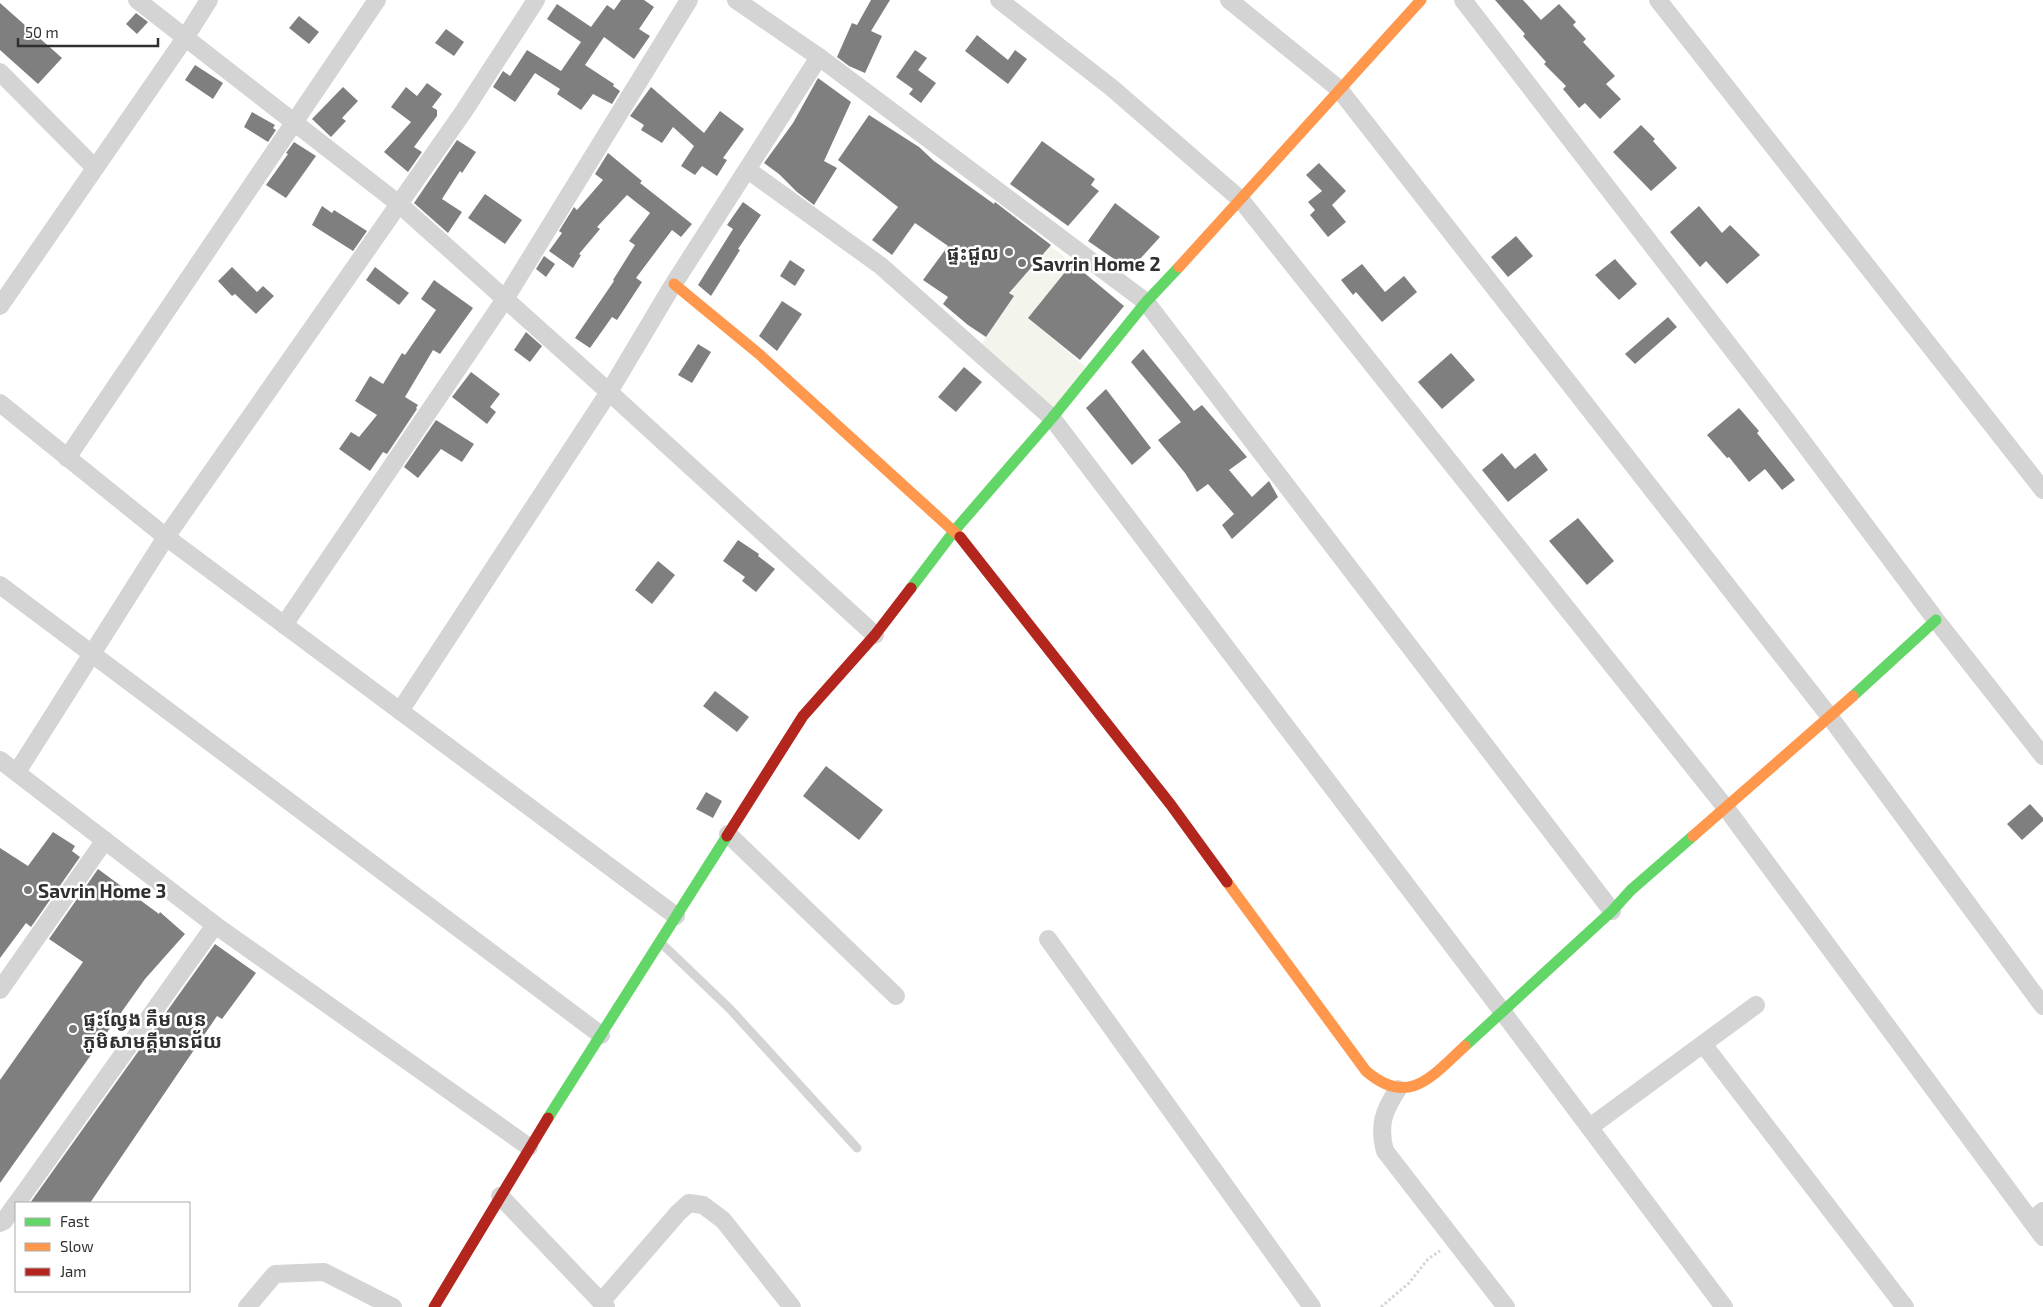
<svg xmlns="http://www.w3.org/2000/svg" width="2043" height="1307" viewBox="0 0 2043 1307" font-family="'Exo 2','Noto Sans Khmer',sans-serif">
  <rect width="100%" height="100%" fill="#fff"/>
  <path fill="#f3f5ed" d="M 1050,246 L 1073,263 L 1029,318 L 1088,369 L 1052,418 L 977,351 L 1013,297 L 1010,291 Z"/>
  <g fill="#7f7f7f">
    <path d="M 621,0 L 644,0 L 654,7 L 639,29 L 650,36 L 634,59 L 604,37 L 585,65 L 614,84 L 613,86 L 620,91 L 612,104 L 593,94 L 581,110 L 557,94 L 560,89 L 535,73 L 515,102 L 493,87 L 503,71 L 510,76 L 527,50 L 561,71 L 581,42 L 547,19 L 557,4 L 591,27 L 607,5 L 614,10 Z"/>
    <path d="M 871,0 L 890,0 L 871,31 L 882,36 L 865,73 L 849,66 L 837,57 L 852,23 L 857,25 Z"/>
    <path d="M 1495,0 L 1523,0 L 1541,20 L 1559,4 L 1576,22 L 1573,25 L 1586,39 L 1583,42 L 1615,76 L 1606,84 L 1621,99 L 1600,119 L 1585,103 L 1579,108 L 1563,89 L 1566,86 L 1544,64 L 1546,62 L 1523,36 L 1525,34 Z"/>
    <path d="M 0,3 L 62,58 L 38,84 L 0,50 Z"/>
    <path d="M 136,13 L 148,22 L 137,34 L 126,24 Z"/>
    <path d="M 299,16 L 319,32 L 309,44 L 289,28 Z"/>
    <path d="M 446,29 L 464,42 L 454,56 L 435,43 Z"/>
    <path d="M 977,35 L 1008,60 L 1015,50 L 1027,59 L 1008,84 L 965,51 Z"/>
    <path d="M 915,50 L 927,58 L 918,70 L 936,83 L 921,103 L 909,94 L 913,89 L 896,77 Z"/>
    <path d="M 195,65 L 223,83 L 213,99 L 185,80 Z"/>
    <path d="M 818,78 L 851,102 L 824,161 L 837,168 L 814,205 L 797,192 L 779,174 L 764,163 L 793,123 Z"/>
    <path d="M 427,83 L 442,94 L 432,107 L 437,110 L 437,116 L 414,147 L 422,152 L 408,172 L 384,152 L 411,122 L 391,107 L 406,87 L 417,96 Z"/>
    <path d="M 343,87 L 358,101 L 342,118 L 346,121 L 331,137 L 312,119 Z"/>
    <path d="M 651,87 L 704,133 L 720,111 L 744,129 L 723,158 L 727,160 L 717,176 L 702,166 L 695,175 L 681,166 L 694,146 L 673,127 L 662,143 L 641,130 L 644,125 L 630,116 Z"/>
    <path d="M 252,112 L 275,125 L 273,128 L 276,130 L 268,142 L 244,127 Z"/>
    <path d="M 869,115 L 919,147 L 934,161 L 994,204 L 995,202 L 1051,245 L 1009,293 L 1014,296 L 986,337 L 968,325 L 943,304 L 948,297 L 923,280 L 948,246 L 915,223 L 892,255 L 872,240 L 898,207 L 838,160 Z"/>
    <path d="M 1641,125 L 1655,139 L 1653,141 L 1677,168 L 1651,191 L 1613,152 Z"/>
    <path d="M 457,140 L 476,152 L 462,173 L 460,171 L 442,199 L 462,212 L 448,233 L 414,203 Z"/>
    <path d="M 1042,141 L 1095,179 L 1091,185 L 1099,191 L 1068,226 L 1010,184 Z"/>
    <path d="M 294,142 L 316,156 L 286,198 L 266,185 L 288,154 L 286,153 Z"/>
    <path d="M 608,153 L 642,181 L 640,183 L 692,224 L 681,237 L 672,230 L 636,278 L 642,282 L 617,320 L 612,317 L 590,348 L 575,338 L 614,281 L 613,280 L 635,245 L 629,241 L 650,213 L 627,195 L 597,227 L 600,229 L 579,254 L 581,255 L 573,268 L 549,251 L 562,233 L 559,231 L 574,207 L 577,210 L 603,180 L 595,174 Z"/>
    <path d="M 1319,163 L 1346,191 L 1332,205 L 1346,222 L 1328,237 L 1310,215 L 1315,210 L 1308,202 L 1322,191 L 1306,175 Z"/>
    <path d="M 485,194 L 522,220 L 505,244 L 468,218 Z"/>
    <path d="M 743,202 L 761,215 L 738,249 L 740,250 L 711,296 L 698,285 L 733,229 L 727,225 Z"/>
    <path d="M 1115,203 L 1160,237 L 1130,270 L 1088,241 Z"/>
    <path d="M 322,206 L 332,213 L 334,210 L 367,231 L 353,251 L 312,225 Z"/>
    <path d="M 1699,206 L 1722,233 L 1730,225 L 1760,255 L 1727,284 L 1706,261 L 1700,267 L 1670,232 Z"/>
    <path d="M 1516,236 L 1533,256 L 1508,277 L 1491,257 Z"/>
    <path d="M 544,256 L 555,264 L 546,277 L 536,269 Z"/>
    <path d="M 1615,259 L 1637,284 L 1619,300 L 1595,275 Z"/>
    <path d="M 790,260 L 805,270 L 795,286 L 780,276 Z"/>
    <path d="M 1362,264 L 1385,292 L 1404,276 L 1417,292 L 1382,322 L 1356,292 L 1353,295 L 1341,280 Z"/>
    <path d="M 1070,266 L 1076,266 L 1124,306 L 1080,360 L 1028,318 Z"/>
    <path d="M 232,267 L 257,292 L 263,286 L 274,296 L 256,314 L 235,294 L 232,296 L 218,281 Z"/>
    <path d="M 375,267 L 409,293 L 399,305 L 366,280 Z"/>
    <path d="M 434,280 L 473,308 L 440,354 L 433,350 L 405,397 L 418,405 L 416,408 L 417,409 L 387,454 L 383,452 L 370,471 L 339,449 L 351,432 L 359,437 L 377,415 L 355,401 L 370,376 L 383,384 L 402,353 L 405,355 L 436,310 L 421,299 Z"/>
    <path d="M 782,301 L 802,314 L 777,351 L 759,336 Z"/>
    <path d="M 1668,317 L 1677,327 L 1635,364 L 1625,354 Z"/>
    <path d="M 526,332 L 542,346 L 530,362 L 514,350 Z"/>
    <path d="M 698,344 L 711,352 L 692,383 L 678,375 Z"/>
    <path d="M 1143,349 L 1194,411 L 1202,405 L 1247,457 L 1229,470 L 1252,497 L 1269,481 L 1278,497 L 1232,539 L 1222,525 L 1234,514 L 1208,484 L 1197,492 L 1185,473 L 1158,440 L 1181,422 L 1131,362 Z"/>
    <path d="M 1451,353 L 1475,380 L 1442,409 L 1418,382 Z"/>
    <path d="M 964,367 L 982,382 L 956,412 L 938,397 Z"/>
    <path d="M 471,372 L 500,394 L 490,407 L 496,412 L 487,424 L 452,397 Z"/>
    <path d="M 1106,389 L 1151,448 L 1132,465 L 1086,408 Z"/>
    <path d="M 1739,408 L 1759,431 L 1757,433 L 1795,480 L 1782,490 L 1765,469 L 1749,482 L 1729,457 L 1727,458 L 1707,435 Z"/>
    <path d="M 436,420 L 474,444 L 462,462 L 441,449 L 418,478 L 404,467 Z"/>
    <path d="M 1502,453 L 1515,469 L 1535,453 L 1548,470 L 1508,502 L 1482,470 Z"/>
    <path d="M 1578,518 L 1614,561 L 1587,585 L 1549,541 Z"/>
    <path d="M 738,540 L 759,554 L 758,556 L 775,569 L 756,592 L 742,581 L 745,577 L 723,561 Z"/>
    <path d="M 658,561 L 675,575 L 652,604 L 635,590 Z"/>
    <path d="M 715,691 L 749,717 L 737,732 L 703,706 Z"/>
    <path d="M 826,766 L 883,810 L 859,840 L 803,796 Z"/>
    <path d="M 706,792 L 722,801 L 713,818 L 696,809 Z"/>
    <path d="M 2030,804 L 2043,818 L 2043,821 L 2022,840 L 2007,824 Z"/>
    <path d="M 53,832 L 75,846 L 72,851 L 80,857 L 31,927 L 26,923 L 0,958 L 0,848 L 28,866 Z"/>
    <path d="M 98,869 L 159,914 L 160,912 L 185,934 L 145,979 L 0,1183 L 0,1080 L 83,962 L 49,939 Z"/>
    <path d="M 215,944 L 256,973 L 222,1019 L 217,1016 L 90,1203 L 30,1203 Z"/>
  </g>
  <g fill="none" stroke-linecap="round" stroke-linejoin="round">
    <path stroke="#d4d4d4" stroke-width="3" stroke-dasharray="2.5 2.5" stroke-linecap="butt" d="M 1381,1307 L 1409,1283 L 1428,1259 L 1440,1251"/>
    <path stroke="#d4d4d4" stroke-width="9" d="M 660,942 L 730,1009 L 857,1148"/>
    <g stroke="#d4d4d4" stroke-width="18">
      <path d="M 137,0 L 399,204 L 609,392 L 875,635"/>
      <path d="M 736,0 L 819,57 L 1146,302 L 1612,911"/>
      <path d="M 999,0 L 1112,88 L 1241,200 L 1726,808 L 2043,1237"/>
      <path d="M 1229,0 L 1339,89 L 1830,717 L 2043,1006"/>
      <path d="M 1463,0 L 1785,418 L 1936,620 L 2043,756"/>
      <path d="M 1658,0 L 2043,490"/>
      <path d="M 0,72 L 95,168"/>
      <path d="M 748,170 L 881,266 L 1052,418 L 1502,1011 L 1724,1307"/>
      <path d="M 0,306 L 185,38 L 209,0"/>
      <path d="M 0,403 L 166,537 L 676,916"/>
      <path d="M 67,458 L 377,0"/>
      <path d="M 0,585 L 601,1035"/>
      <path d="M 284,625 L 505,299 L 689,0"/>
      <path d="M 400,711 L 609,392 L 671,288 L 819,57"/>
      <path d="M 0,760 L 215,925 L 529,1147"/>
      <path d="M 17,772 L 166,537 L 464,111 L 536,0"/>
      <path d="M 728,834 L 896,996"/>
      <path d="M 1048,939 L 1312,1307"/>
      <path d="M 0,990 L 105,840"/>
      <path d="M 1703,1044 L 1905,1307"/>
      <path d="M 1398,1089 C 1384,1110 1378,1125 1385,1151 L 1506,1307"/>
      <path d="M 1590,1127 L 1756,1005"/>
      <path d="M 500,1196 L 606,1307"/>
      <path d="M 17,1203 L 215,925"/>
      <path d="M 2031,1221 L 2043,1211"/>
      <path d="M 0,1223 L 4,1221 L 16,1204"/>
      <path d="M 601,1302 L 678,1213 L 689,1203 L 703,1205 L 723,1220 L 792,1307"/>
      <path d="M 247,1307 L 275,1274 L 324,1272 L 393,1307"/>
    </g>
    <g stroke="#63d668" stroke-width="11">
      <path d="M 911,588 L 955,530 L 1052,418 L 1146,302 L 1179,267"/>
      <path d="M 1853,696 L 1936,620"/>
      <path d="M 1465,1046 L 1612,911 L 1631,890 L 1693,836"/>
      <path d="M 548,1118 L 727,836"/>
    </g>
    <g stroke="#ff974d" stroke-width="11">
      <path d="M 1179,267 L 1421,0"/>
      <path d="M 674,284 L 759,354 L 960,537"/>
      <path d="M 1693,836 L 1853,696"/>
      <path d="M 1227,882 L 1366,1071 C 1409,1108 1432,1076 1465,1046"/>
    </g>
    <g stroke="#b3261e" stroke-width="11">
      <path d="M 960,537 L 1171,805 L 1227,882"/>
      <path d="M 727,836 L 803,716 L 875,635 L 911,588"/>
      <path d="M 434,1307 L 548,1118"/>
    </g>
  </g>
  <g fill="#787878" stroke="#fff" stroke-width="2">
    <circle cx="1009" cy="252" r="5"/>
    <circle cx="1022" cy="263" r="5"/>
    <circle cx="28" cy="890" r="5"/>
    <circle cx="73" cy="1029" r="5"/>
  </g>
  <g text-anchor="middle" dominant-baseline="central" stroke-width="5" stroke-linejoin="round" paint-order="stroke">
    <g font-size="19" font-weight="bold" fill="#303030" stroke="#fff" text-anchor="start">
      <text x="999" y="252" text-anchor="end">ផ្ទះជួល</text>
      <text x="1032" y="263">Savrin Home 2</text>
      <text x="38" y="890">Savrin Home 3</text>
      <text x="83" y="1018">ផ្ទះល្វែង គឹម លន<tspan x="83" dy="22">ភូមិសាមគ្គីមានជ័យ</tspan></text>
    </g>
  </g>
  <rect x="15" y="1202" width="175" height="90" fill="#ffffff" stroke="#acacac"/>
  <rect x="25" y="1218" width="25" height="8" fill="#63d668" stroke="#acacac"/>
  <text x="60" y="1227" font-size="15" fill="#303030">Fast</text>
  <rect x="25" y="1243" width="25" height="8" fill="#ff974d" stroke="#acacac"/>
  <text x="60" y="1252" font-size="15" fill="#303030">Slow</text>
  <rect x="25" y="1268" width="25" height="8" fill="#b3261e" stroke="#acacac"/>
  <text x="60" y="1277" font-size="15" fill="#303030">Jam</text>
  <path d="M18 38v8h140v-8" fill="none" stroke="#303030" stroke-width="2.5"/>
  <text x="25" y="38" font-size="15" fill="#303030" stroke="#ffffff" stroke-width="4" paint-order="stroke">50 m</text>
</svg>
